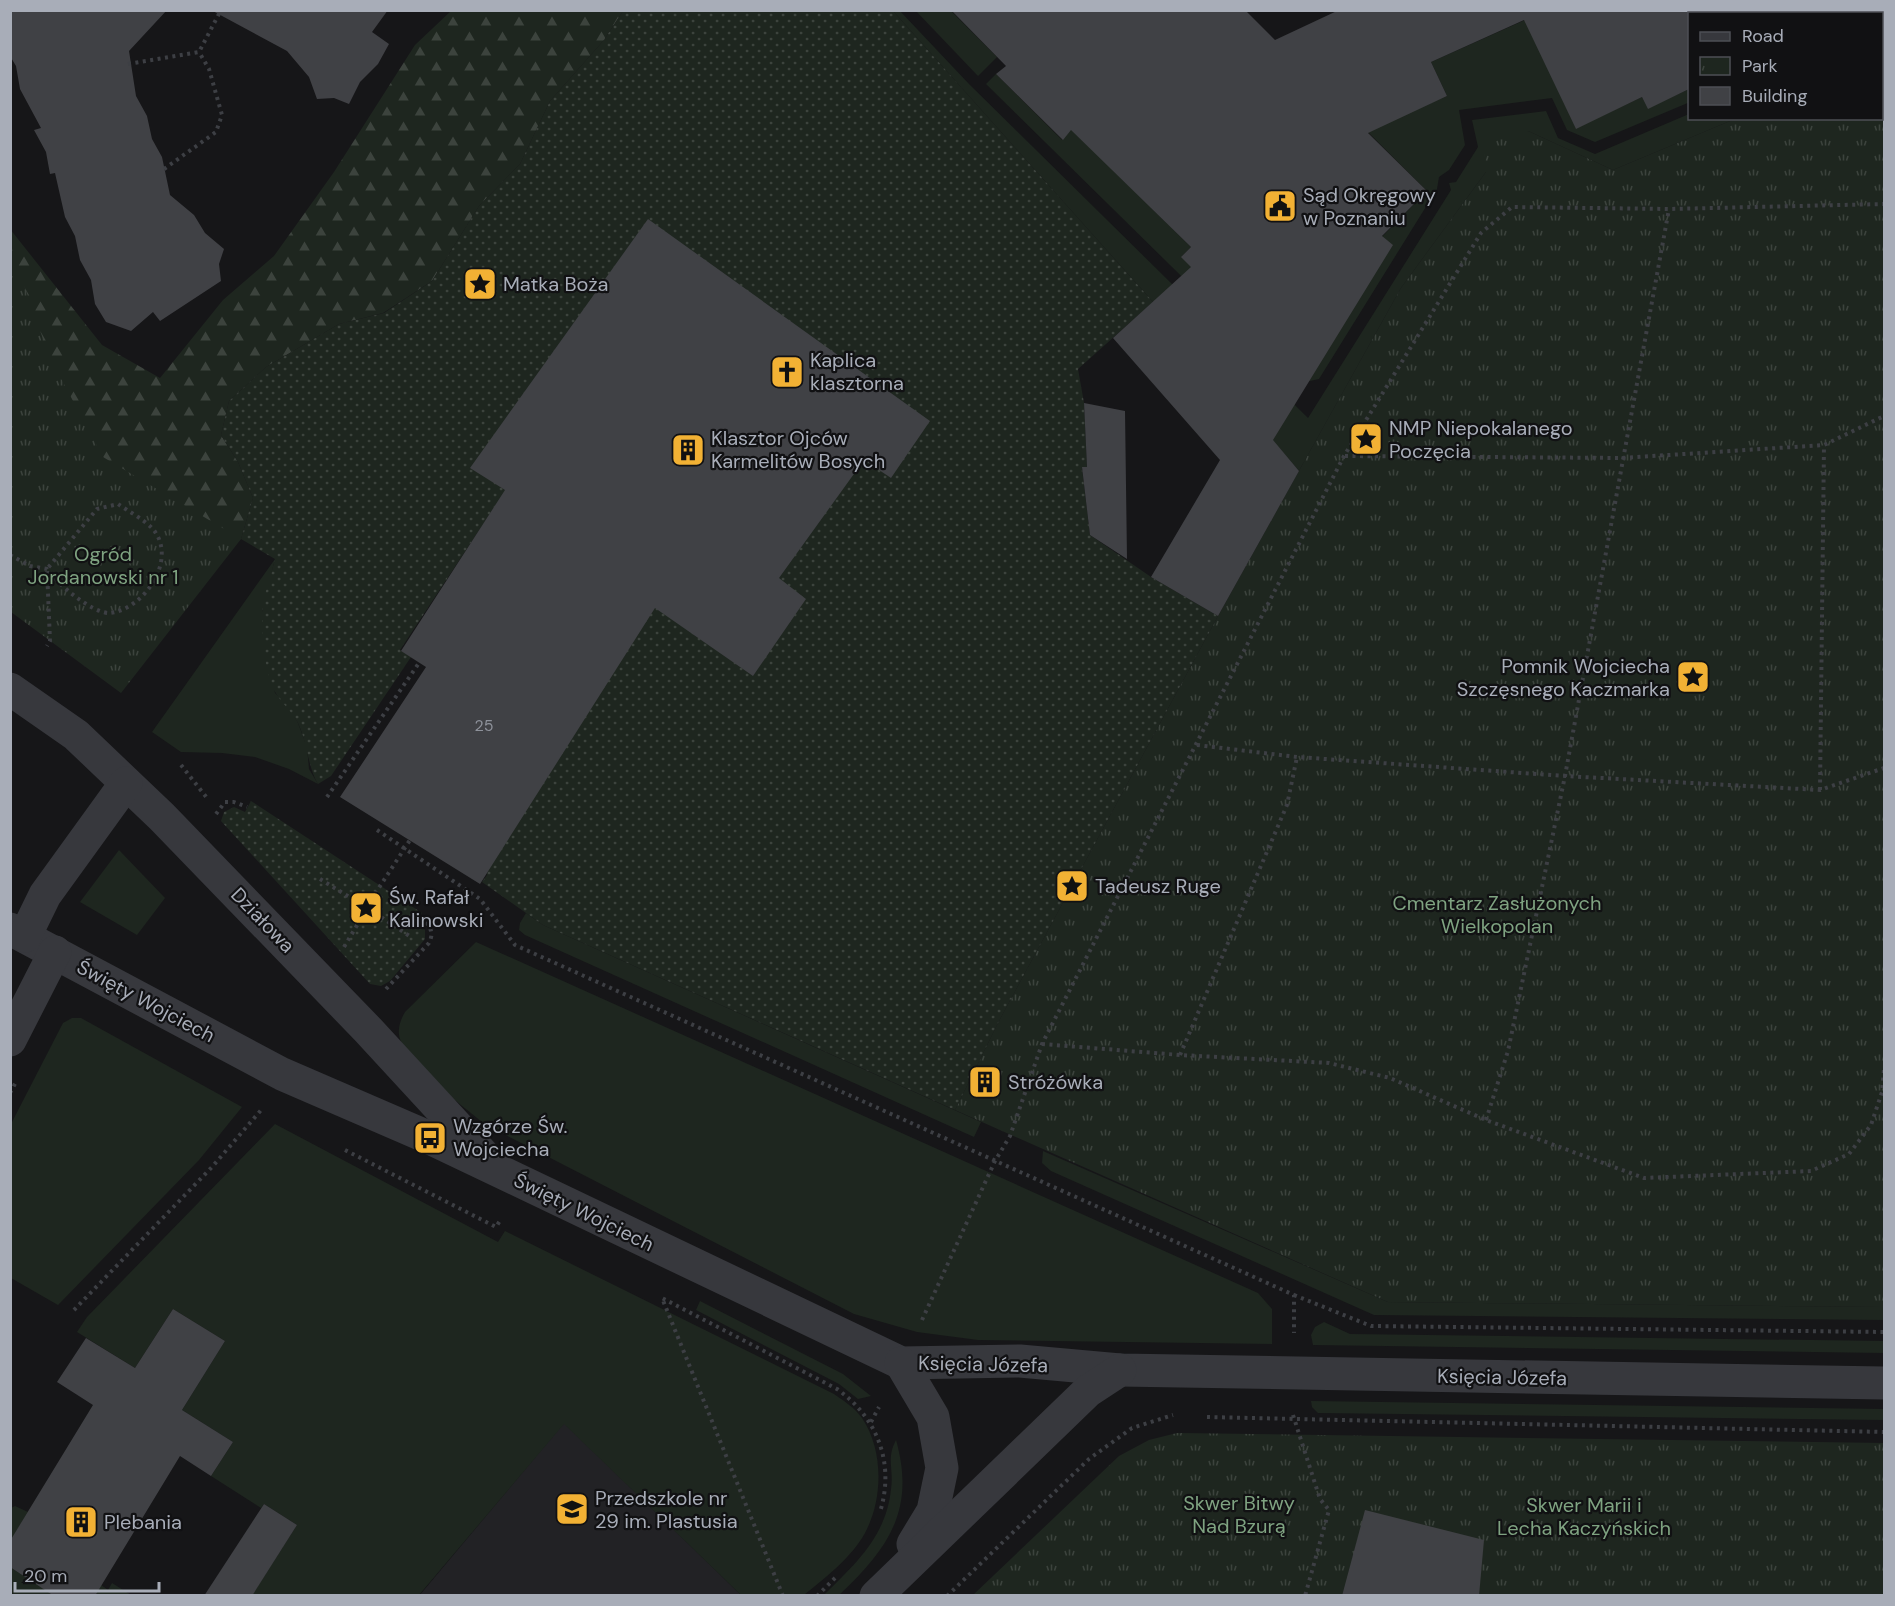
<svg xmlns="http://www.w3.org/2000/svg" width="1895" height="1606" viewBox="0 0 1895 1606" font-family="'DM Sans',sans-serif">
  <defs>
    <pattern id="forest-firs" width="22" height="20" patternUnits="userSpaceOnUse" patternTransform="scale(1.5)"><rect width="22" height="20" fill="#1e261f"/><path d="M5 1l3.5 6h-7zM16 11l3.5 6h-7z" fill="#3c433d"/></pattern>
    <pattern id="park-tufts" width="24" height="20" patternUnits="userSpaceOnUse" patternTransform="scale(1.5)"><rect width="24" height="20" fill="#1e261f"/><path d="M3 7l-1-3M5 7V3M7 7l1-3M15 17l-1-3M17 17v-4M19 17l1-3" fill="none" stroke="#3c433d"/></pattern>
    <pattern id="garden-dots" width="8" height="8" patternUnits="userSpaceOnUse" patternTransform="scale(1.5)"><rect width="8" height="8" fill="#1e261f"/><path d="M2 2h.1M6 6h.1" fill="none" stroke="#3c433d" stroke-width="1.8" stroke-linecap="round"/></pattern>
  </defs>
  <rect width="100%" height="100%" fill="#161618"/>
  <path fill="#222225" d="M 564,1423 L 741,1595 L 419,1596 Z"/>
  <g fill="#1e261f">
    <path d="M 893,11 L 900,11 L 969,84 L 1308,418 L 1451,190 L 1449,183 L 1456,182 L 1478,147 L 1472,120 L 1546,111 L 1558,138 L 1595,154 L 1689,114 L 1690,118 L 1735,119 L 1613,170 L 1528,131 L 1486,172 L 1401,288 L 1299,471 L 1153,302 Z"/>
    <path d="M 916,11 L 951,11 L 997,57 L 978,76 Z"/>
    <path d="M 1525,20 L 1576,128 L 1642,97 L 1648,108 L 1689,89 L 1690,102 L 1595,142 L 1567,130 L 1552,98 L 1459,110 L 1465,145 L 1449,170 L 1439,177 L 1437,189 L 1319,379 L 1292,385 L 986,84 L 996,74 L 1062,140 L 1071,129 L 1191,247 L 1182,256 L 1358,261 L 1427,191 L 1367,131 L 1447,96 L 1431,62 Z"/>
    <path d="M 275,559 L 262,612 L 275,693 L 290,708 L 298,723 L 307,747 L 309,769 L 318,784 L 289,769 L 255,757 L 222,753 L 181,752 L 152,732 Z"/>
    <path d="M 119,850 L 165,898 L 137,935 L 80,902 Z"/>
    <path d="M 526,913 L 543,925 L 981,1122 L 974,1137 L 525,935 L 519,930 L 520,923 Z"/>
    <path d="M 476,942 L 1258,1293 L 1272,1309 L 1272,1344 L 978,1340 L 917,1332 L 854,1314 L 486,1125 C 465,1108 403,1061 399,1035 C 398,1026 401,1019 405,1012 Z"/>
    <path d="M 72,1018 L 81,1018 L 242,1107 L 199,1160 L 58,1305 L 11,1278 L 11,1124 L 63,1023 Z"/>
    <path d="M 275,1124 L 498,1242 L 505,1231 L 834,1394 C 844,1401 855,1408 862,1418 C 884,1451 883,1499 865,1533 C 852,1557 825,1578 804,1595 L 741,1595 L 564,1424 L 419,1595 L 252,1595 L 297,1525 L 264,1504 L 261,1508 L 211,1476 L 233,1442 L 182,1410 L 225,1341 L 173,1309 L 135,1368 L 77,1332 L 87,1317 Z"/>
    <path d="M 1043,1151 L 1388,1302 L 1884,1307 L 1884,1320 L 1374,1315 L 1051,1171 L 1042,1163 Z"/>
    <path d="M 700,1301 L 843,1374 L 871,1396 L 858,1399 L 839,1384 L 696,1310 Z"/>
    <path d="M 1324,1322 L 1350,1334 L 1884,1341 L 1884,1353 L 1313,1345 L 1311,1335 L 1315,1327 Z"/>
    <path d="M 1311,1401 L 1884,1409 L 1884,1420 L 1318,1413 L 1312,1407 Z"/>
    <path d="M 896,1440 C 916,1510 888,1549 839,1595 L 824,1595 C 856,1563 886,1537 891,1489 C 894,1469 886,1459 896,1440 Z"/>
    <path d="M 15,1506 L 28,1512 L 11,1541 L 11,1508 Z"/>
    <path d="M 10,1567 L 54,1595 L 13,1595 L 11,1591 Z"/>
    <path d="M 112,1583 L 131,1595 L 95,1596 L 101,1585 L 108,1590 Z"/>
  </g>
  <path fill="url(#forest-firs)" d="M 451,11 L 623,11 L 604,40 L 550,101 L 520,164 L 479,206 L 432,281 L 383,313 L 339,324 L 266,367 L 229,401 L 221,435 L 238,462 L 253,498 L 241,539 L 217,557 L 145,515 L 10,329 L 10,229 L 102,345 L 160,378 L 223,300 L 274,256 L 334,172 L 415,45 Z"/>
  <g fill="url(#park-tufts)">
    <path d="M 1884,55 L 1884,1307 L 1388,1302 L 955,1110 L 999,1021 L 1218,616 L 1401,288 L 1486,172 L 1484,143 L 1528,131 L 1613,170 L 1735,119 L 1882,118 L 1882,57 Z"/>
    <path d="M 11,248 L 49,356 L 103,457 L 241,539 L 121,693 L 11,612 Z"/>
    <path d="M 1177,1433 L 1884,1443 L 1884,1595 L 972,1596 L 1119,1456 L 1149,1440 Z"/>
  </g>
  <g fill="url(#garden-dots)">
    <path d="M 623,11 L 893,11 L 1153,302 L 1078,369 L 1084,403 L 1087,467 L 1082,468 L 1090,535 L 1151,577 L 1218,616 L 999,1021 L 955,1110 L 543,925 L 482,882 L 487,875 L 505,491 L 400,650 L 411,657 L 331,776 L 318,784 C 307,765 308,744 298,723 C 292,711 280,702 274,690 C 264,668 262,638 262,613 C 263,596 271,576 275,559 L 241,539 L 253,498 L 238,462 L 221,435 L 229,401 L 266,367 L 339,324 L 384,313 L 432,281 L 479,206 L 520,164 L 550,101 L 604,40 Z"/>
    <path d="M 251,801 L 422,913 L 417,922 L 425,930 L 425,939 L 390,981 L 381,986 L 370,984 L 221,821 L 224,812 L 234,807 L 245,812 Z"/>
  </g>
  <g fill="#404145">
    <path d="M 10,10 L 167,10 L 129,51 L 136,96 L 147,116 L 152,139 L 162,157 L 170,195 L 194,215 L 205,233 L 224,249 L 219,264 L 221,281 L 160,321 L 153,312 L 131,331 L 106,322 L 95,304 L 91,280 L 80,260 L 75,236 L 65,217 L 55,173 L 50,174 L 46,152 L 34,130 L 41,128 L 20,89 L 16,66 L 10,56 Z"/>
    <path d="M 211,10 L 388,10 L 372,32 L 389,44 L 378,64 L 360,82 L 349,104 L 334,98 L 317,99 L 309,77 L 287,51 Z"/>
    <path d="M 951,10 L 1245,10 L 1275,40 L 1339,10 L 1689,10 L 1689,89 L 1648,109 L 1642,97 L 1576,129 L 1524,20 L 1431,62 L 1447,96 L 1368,133 L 1427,191 L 1382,236 L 1393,245 L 1273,440 L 1299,471 L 1218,616 L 1151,577 L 1220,460 L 1113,338 L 1191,267 L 1181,257 L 1191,247 L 1071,130 L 1063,140 L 996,74 L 1006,66 Z"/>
    <path d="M 648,219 L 930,421 L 891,478 L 864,460 L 779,578 L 806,599 L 753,676 L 655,608 L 480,884 L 340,797 L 426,667 L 401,651 L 505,490 L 470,468 Z"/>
    <path d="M 1084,403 L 1125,411 L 1127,559 L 1090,535 L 1082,467 L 1087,467 Z"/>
    <path d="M 173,1309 L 225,1341 L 182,1410 L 233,1442 L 211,1476 L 180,1456 L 95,1596 L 54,1596 L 10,1567 L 10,1541 L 93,1405 L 57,1382 L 86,1338 L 135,1368 Z"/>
    <path d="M 264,1504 L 297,1525 L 252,1596 L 204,1596 Z"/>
    <path d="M 1365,1510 L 1484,1540 L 1479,1596 L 1342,1596 Z"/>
  </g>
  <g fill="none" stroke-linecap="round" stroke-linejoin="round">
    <g stroke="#3d3f44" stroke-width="4" stroke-dasharray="3 4.5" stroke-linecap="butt">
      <path d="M 128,64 L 199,52 L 221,10"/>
      <path d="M 164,169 L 216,132 L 222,115 L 209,69 L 199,52"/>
      <path d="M 1345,456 L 1622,458 L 1824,445 L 1884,416"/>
      <path d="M 10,555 L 30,566 L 47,569 C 56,583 93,614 110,613 C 145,609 179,558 152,528 C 143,519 128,511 118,504 L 97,509 L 47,569 L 50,641 L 47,646"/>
      <path d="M 1197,745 L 1297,757 L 1565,776 L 1820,790 L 1884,768"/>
      <path d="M 181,765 L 207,798"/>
      <path d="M 1820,790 L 1824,445"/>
      <path d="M 327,797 L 419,663"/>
      <path d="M 216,814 L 225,802 L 234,802 L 247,807"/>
      <path d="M 377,830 L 480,899 L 515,945 L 1294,1295 L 1294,1333"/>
      <path d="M 320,879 L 359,903"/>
      <circle cx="367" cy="908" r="9"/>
      <path d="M 371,900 L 410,840"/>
      <path d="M 375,913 L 411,937"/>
      <path d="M 344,947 L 362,917"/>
      <path d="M 386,989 L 429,943 C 435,931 429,925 420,917"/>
      <path d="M 1042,1044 L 1180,1055 L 1329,1063 L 1390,1078 L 1486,1120 L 1644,1178 L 1811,1171 L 1849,1154 L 1871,1125 L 1882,1092 L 1884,1069"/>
      <path d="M 1180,1055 L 1287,805 L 1297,757"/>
      <path d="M 10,1093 L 17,1080"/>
      <path d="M 1486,1120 L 1508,1051 L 1565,776 L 1669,209"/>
      <path d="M 345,1150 L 496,1227 L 501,1219"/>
      <path d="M 1294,1295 L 1371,1326 L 1884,1332"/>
      <path d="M 74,1310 L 212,1167 L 262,1109"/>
      <path d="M 922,1320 L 995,1161 L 1010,1136 L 1042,1044 L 1344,456 L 1481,233 L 1512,207 L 1669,209 L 1884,204"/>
      <path d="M 1293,1415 L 1320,1499 L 1329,1510 L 1305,1596"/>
      <path d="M 1207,1417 L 1884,1432"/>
      <path d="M 871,1422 L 879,1407"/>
      <path d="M 783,1596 L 662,1298 L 837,1389 C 878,1418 895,1464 880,1512"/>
      <path d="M 817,1596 L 838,1575"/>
      <path d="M 947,1596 L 1089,1459 L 1132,1428 L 1173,1415"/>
    </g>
    <g stroke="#37383d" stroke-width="33">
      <path d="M 10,689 L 76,735 L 162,817 L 368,1030 L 486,1158"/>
      <path d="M 10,929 L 282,1074 L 430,1138 L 901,1363 L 1020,1361 L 1120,1370 L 1884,1383"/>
      <path d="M 25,936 L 45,895 L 126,783"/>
      <path d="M 10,1040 L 55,952"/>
      <path d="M 901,1363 L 933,1417 L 942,1468 L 933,1511 L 913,1544"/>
      <path d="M 876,1596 L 1088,1391 L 1120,1370"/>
    </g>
  </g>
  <defs>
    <g id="civic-square" transform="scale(1.725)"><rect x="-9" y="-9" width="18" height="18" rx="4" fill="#f2b134" stroke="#111113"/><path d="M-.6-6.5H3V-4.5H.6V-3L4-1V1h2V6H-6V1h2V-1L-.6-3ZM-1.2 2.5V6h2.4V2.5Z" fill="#111"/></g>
    <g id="sight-square" transform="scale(1.725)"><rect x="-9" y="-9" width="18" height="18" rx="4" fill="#f2b134" stroke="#111113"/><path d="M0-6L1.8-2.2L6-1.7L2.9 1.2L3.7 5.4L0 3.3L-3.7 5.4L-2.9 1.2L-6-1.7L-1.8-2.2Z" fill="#111"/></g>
    <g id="church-square" transform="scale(1.725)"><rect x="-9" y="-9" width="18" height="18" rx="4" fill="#f2b134" stroke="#111113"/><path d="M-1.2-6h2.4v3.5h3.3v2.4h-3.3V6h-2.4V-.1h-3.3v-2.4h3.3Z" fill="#111"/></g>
    <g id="building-square" transform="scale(1.725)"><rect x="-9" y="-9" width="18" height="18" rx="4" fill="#f2b134" stroke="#111113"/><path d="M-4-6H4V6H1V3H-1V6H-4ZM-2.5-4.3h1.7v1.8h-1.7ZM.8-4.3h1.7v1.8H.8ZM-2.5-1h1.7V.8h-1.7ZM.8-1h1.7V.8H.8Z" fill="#111"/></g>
    <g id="bus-square" transform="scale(1.725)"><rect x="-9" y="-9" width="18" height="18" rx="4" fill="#f2b134" stroke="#111113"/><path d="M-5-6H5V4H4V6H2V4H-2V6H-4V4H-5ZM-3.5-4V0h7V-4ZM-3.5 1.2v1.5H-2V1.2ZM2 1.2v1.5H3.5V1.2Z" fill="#111"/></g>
    <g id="school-square" transform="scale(1.725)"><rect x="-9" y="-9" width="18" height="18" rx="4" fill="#f2b134" stroke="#111113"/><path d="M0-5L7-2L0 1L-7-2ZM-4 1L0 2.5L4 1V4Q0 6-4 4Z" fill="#111"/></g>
  </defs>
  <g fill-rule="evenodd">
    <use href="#civic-square" x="1280" y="206"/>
    <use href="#sight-square" x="480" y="284"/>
    <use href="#church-square" x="787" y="372"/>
    <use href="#sight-square" x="1366" y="439"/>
    <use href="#building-square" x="688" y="450"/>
    <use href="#sight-square" x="1693" y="677"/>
    <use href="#sight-square" x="1072" y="886"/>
    <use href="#sight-square" x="366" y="908"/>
    <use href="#building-square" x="985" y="1082"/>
    <use href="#bus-square" x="430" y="1138"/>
    <use href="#school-square" x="572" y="1509"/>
    <use href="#building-square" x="81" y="1522"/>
  </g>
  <g text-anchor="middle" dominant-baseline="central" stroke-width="4.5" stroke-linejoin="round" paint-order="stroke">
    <g font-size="16" fill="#8e929b">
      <text x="484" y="725">25</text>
    </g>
    <g font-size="20" fill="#a8adb8" stroke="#111113" text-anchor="start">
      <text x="1303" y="195">Sąd Okręgowy<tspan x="1303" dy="23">w Poznaniu</tspan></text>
      <text x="503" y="284">Matka Boża</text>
      <text x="810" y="360">Kaplica<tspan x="810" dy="23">klasztorna</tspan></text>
      <text x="1389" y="428">NMP Niepokalanego<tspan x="1389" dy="23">Poczęcia</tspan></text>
      <text x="711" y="438">Klasztor Ojców<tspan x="711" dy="23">Karmelitów Bosych</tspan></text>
      <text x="1670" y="666" text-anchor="end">Pomnik Wojciecha<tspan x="1670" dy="23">Szczęsnego Kaczmarka</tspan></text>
      <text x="1095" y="886">Tadeusz Ruge</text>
      <text x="389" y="897">Św. Rafał<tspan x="389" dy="23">Kalinowski</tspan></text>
      <text x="1008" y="1082">Stróżówka</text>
      <text x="453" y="1126">Wzgórze Św.<tspan x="453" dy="23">Wojciecha</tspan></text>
      <text x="595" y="1498">Przedszkole nr<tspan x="595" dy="23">29 im. Plastusia</tspan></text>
      <text x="104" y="1522">Plebania</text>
    </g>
    <g font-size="20" fill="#7fa381" stroke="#111113">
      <text x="103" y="554">Ogród<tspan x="103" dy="23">Jordanowski nr 1</tspan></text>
      <text x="1497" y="903">Cmentarz Zasłużonych<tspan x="1497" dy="23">Wielkopolan</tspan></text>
      <text x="1239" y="1503">Skwer Bitwy<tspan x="1239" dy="23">Nad Bzurą</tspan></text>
      <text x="1584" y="1505">Skwer Marii i<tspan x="1584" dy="23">Lecha Kaczyńskich</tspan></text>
    </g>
    <g font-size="20" fill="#a8adb8" stroke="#111113">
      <text transform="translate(263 920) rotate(46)">Działowa</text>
      <text transform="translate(146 1001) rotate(28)">Święty Wojciech</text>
      <text transform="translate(584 1212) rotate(26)">Święty Wojciech</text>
      <text transform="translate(983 1364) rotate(1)">Księcia Józefa</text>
      <text transform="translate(1502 1377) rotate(1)">Księcia Józefa</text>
    </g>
  </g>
  <rect width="1895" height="1606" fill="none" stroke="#a8adb8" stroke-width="24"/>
  <rect x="1688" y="12" width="195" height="108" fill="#111113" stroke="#4d4f55" stroke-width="1.5"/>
  <rect x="1700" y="32" width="30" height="9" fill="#37383d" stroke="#4d4f55" stroke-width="1.5"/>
  <text x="1742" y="42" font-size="18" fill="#a8adb8">Road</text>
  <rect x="1700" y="57" width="30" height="18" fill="url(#park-tufts)" stroke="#4d4f55" stroke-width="1.5"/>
  <text x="1742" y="72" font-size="18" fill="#a8adb8">Park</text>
  <rect x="1700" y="87" width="30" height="18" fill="#404145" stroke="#4d4f55" stroke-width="1.5"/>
  <text x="1742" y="102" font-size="18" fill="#a8adb8">Building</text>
  <path d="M15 1582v9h144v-9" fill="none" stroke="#a8adb8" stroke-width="3"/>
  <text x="24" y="1582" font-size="18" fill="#a8adb8" stroke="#111113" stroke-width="4.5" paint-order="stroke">20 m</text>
</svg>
